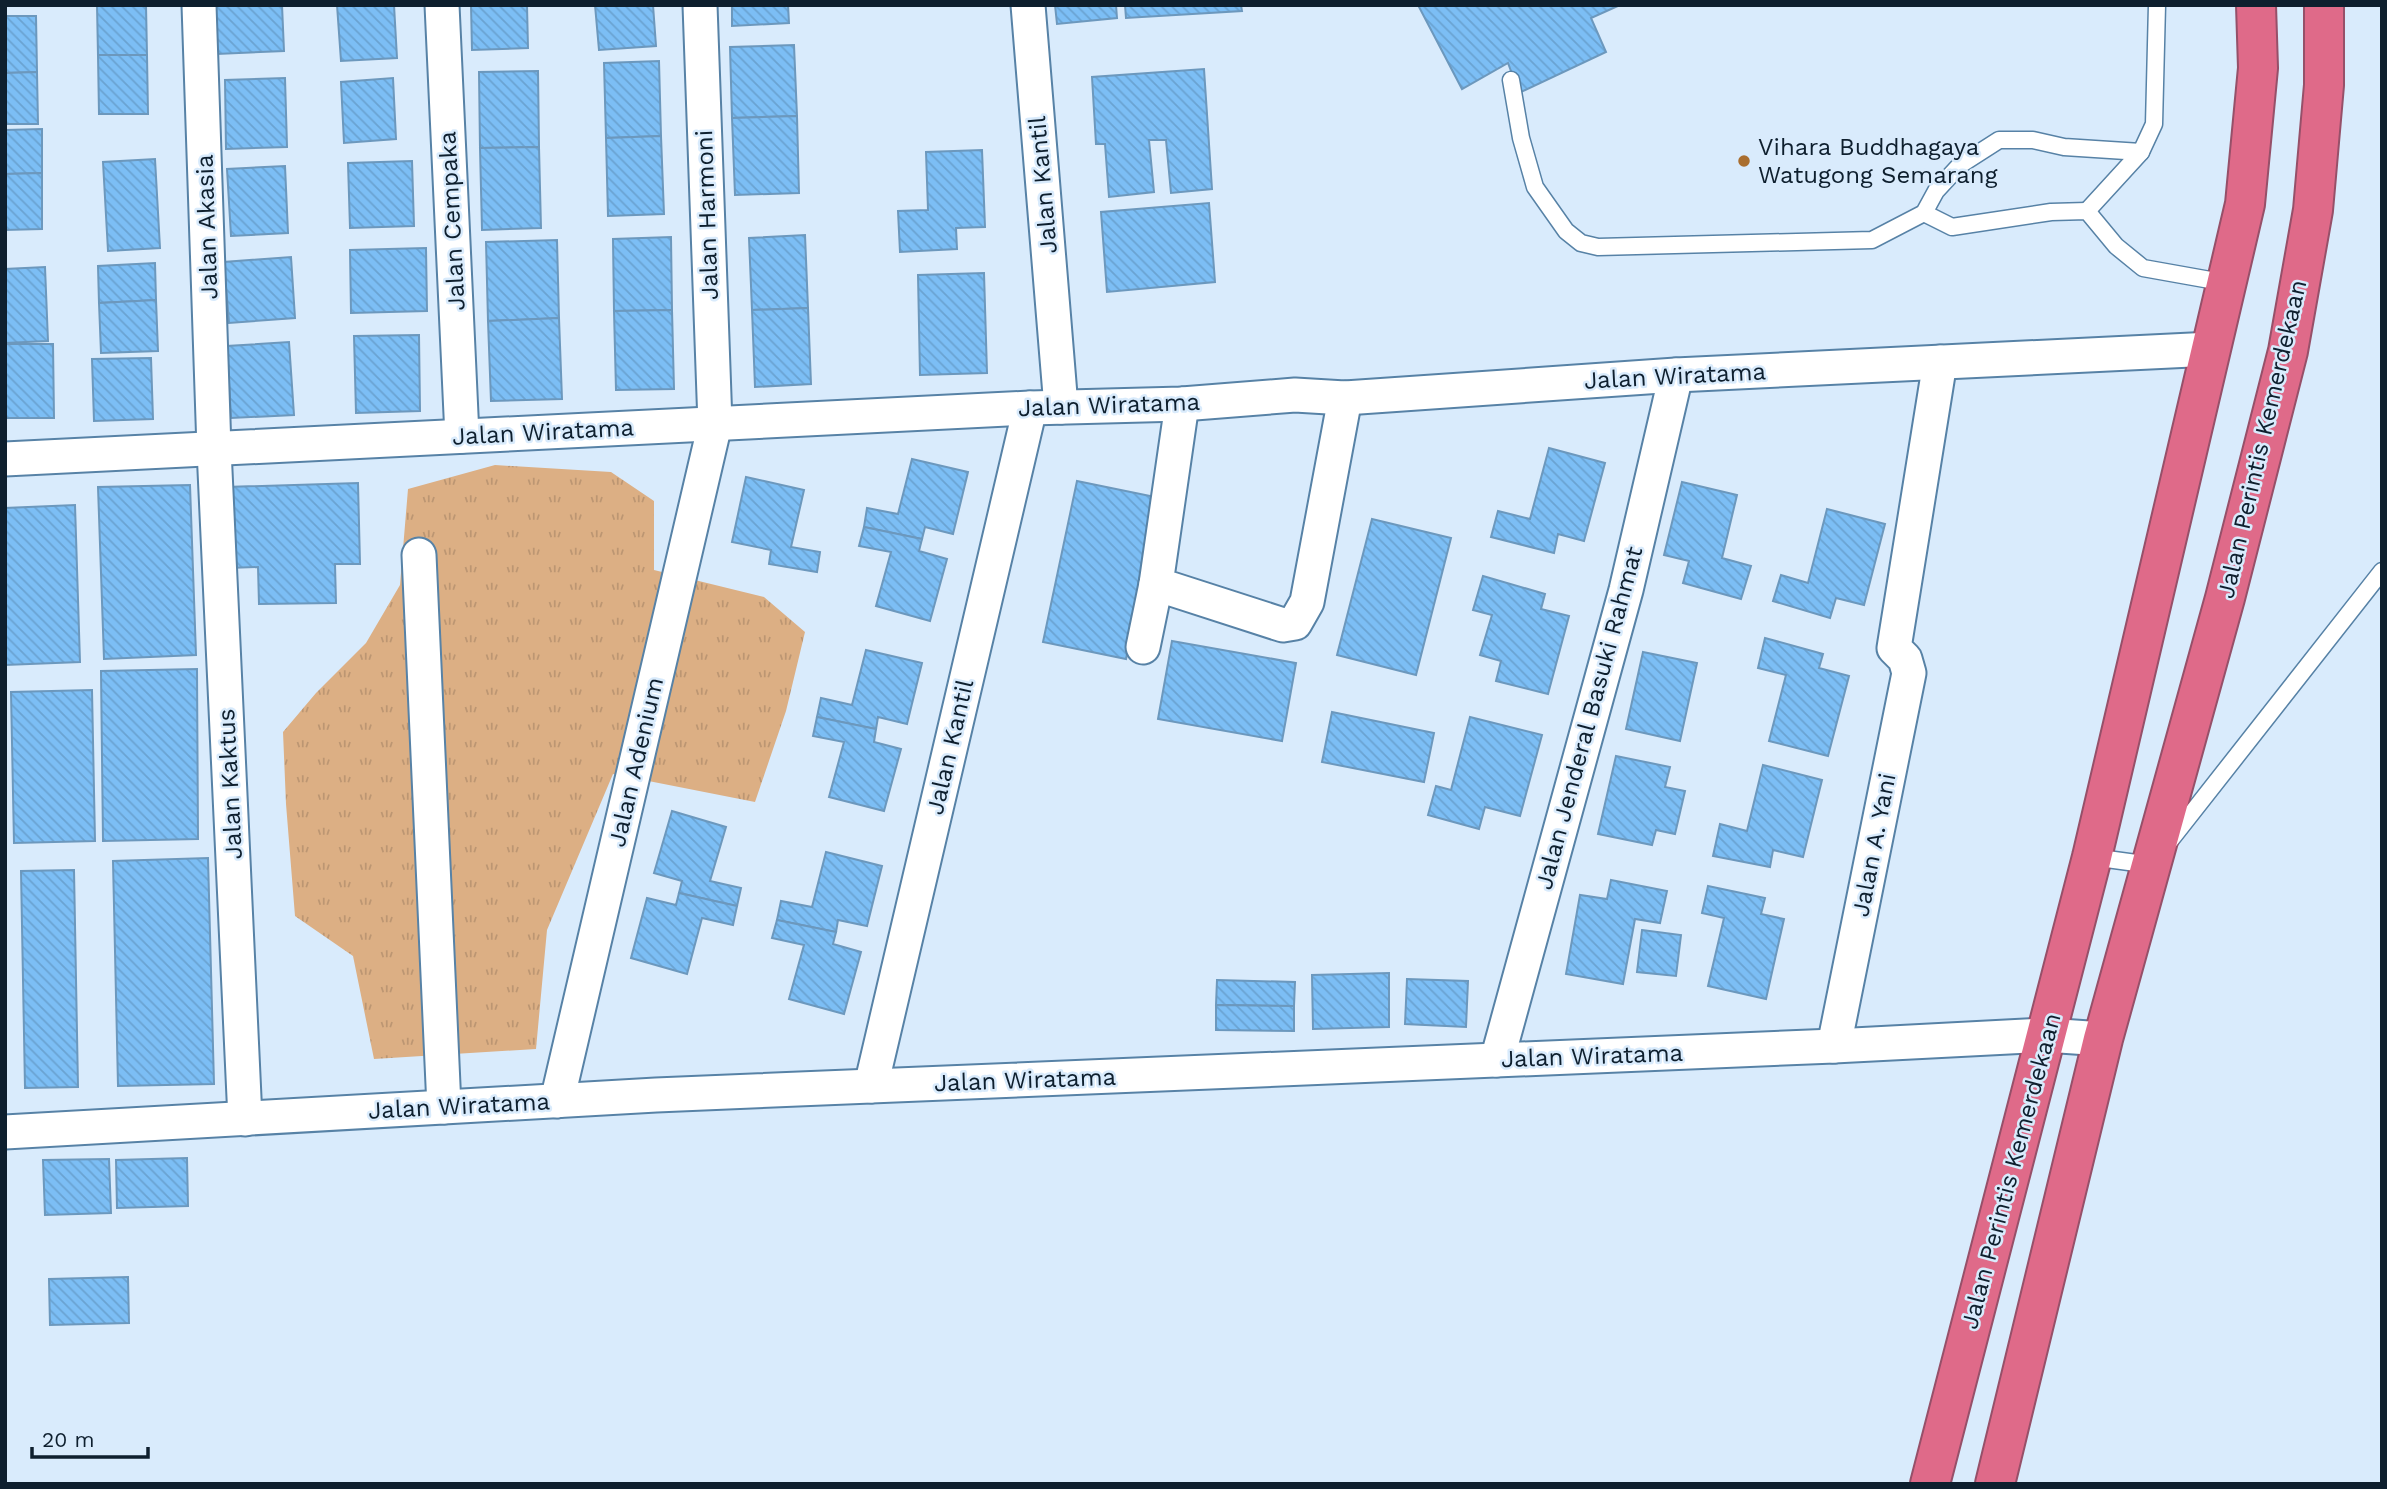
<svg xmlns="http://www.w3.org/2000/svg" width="2387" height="1489" viewBox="0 0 2387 1489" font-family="'Work Sans',sans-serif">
  <defs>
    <pattern id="grass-tufts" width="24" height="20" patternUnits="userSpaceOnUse" patternTransform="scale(1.75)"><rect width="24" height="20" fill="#dcaf84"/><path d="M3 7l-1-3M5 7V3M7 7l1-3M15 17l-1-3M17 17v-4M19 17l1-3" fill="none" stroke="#bc9672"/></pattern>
    <pattern id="building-back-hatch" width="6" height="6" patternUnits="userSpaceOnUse" patternTransform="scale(1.75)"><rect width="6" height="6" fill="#7cbef5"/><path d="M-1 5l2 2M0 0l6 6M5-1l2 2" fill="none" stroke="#6aa3d2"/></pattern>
  </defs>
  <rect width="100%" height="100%" fill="#d9ebfc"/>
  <path fill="url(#grass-tufts)" d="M 495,465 L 611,472 L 654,501 L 654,570 L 764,597 L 805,632 L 786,711 L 755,802 L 613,774 L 547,930 L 536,1049 L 374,1059 L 353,956 L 295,916 L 286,804 L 283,732 L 316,693 L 366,643 L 400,585 L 408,489 Z"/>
  <g fill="url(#building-back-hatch)" stroke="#6c98bd" stroke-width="2">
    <path d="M 97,5 L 146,5 L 147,55 L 98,55 Z"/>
    <path d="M 215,5 L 282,5 L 284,51 L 217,54 Z"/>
    <path d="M 337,5 L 394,5 L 397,58 L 341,61 Z"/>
    <path d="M 471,5 L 527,5 L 528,48 L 472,50 Z"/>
    <path d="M 595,5 L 653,5 L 656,46 L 599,50 Z"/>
    <path d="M 732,5 L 788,5 L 789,23 L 732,26 Z"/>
    <path d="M 1055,5 L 1116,5 L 1117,18 L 1057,24 Z"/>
    <path d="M 1125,5 L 1241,5 L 1242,11 L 1126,18 Z"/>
    <path d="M 1418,5 L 1620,5 L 1591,18 L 1606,52 L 1519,93 L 1508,63 L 1462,89 Z"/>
    <path d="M 5,16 L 36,16 L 37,72 L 5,73 Z"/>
    <path d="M 794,45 L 797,116 L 732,118 L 730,47 Z"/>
    <path d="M 98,55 L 147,55 L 148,114 L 99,114 Z"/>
    <path d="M 659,61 L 661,136 L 606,138 L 604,63 Z"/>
    <path d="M 1204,69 L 1212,189 L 1171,193 L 1166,140 L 1149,140 L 1154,192 L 1109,197 L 1105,144 L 1096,144 L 1092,77 Z"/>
    <path d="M 538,71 L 539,147 L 480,148 L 479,72 Z"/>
    <path d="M 37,72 L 38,124 L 5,124 L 5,73 Z"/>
    <path d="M 285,78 L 287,147 L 226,149 L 225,80 Z"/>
    <path d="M 393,78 L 396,139 L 344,143 L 341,82 Z"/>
    <path d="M 797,116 L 799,193 L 735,195 L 732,118 Z"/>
    <path d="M 42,129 L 42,173 L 5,174 L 5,130 Z"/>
    <path d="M 661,136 L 664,214 L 608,216 L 606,138 Z"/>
    <path d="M 539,147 L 541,228 L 482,230 L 480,148 Z"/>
    <path d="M 982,150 L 985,227 L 956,228 L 957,249 L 900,252 L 898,211 L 928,210 L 926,152 Z"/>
    <path d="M 155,159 L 160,248 L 108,251 L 103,162 Z"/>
    <path d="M 412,161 L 414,226 L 350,228 L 348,163 Z"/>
    <path d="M 285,166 L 288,233 L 231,236 L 227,169 Z"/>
    <path d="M 42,173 L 42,229 L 5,230 L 5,174 Z"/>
    <path d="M 1209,203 L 1215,282 L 1107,292 L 1101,212 Z"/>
    <path d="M 805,235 L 808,308 L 752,310 L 749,238 Z"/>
    <path d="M 671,237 L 672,310 L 614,311 L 613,239 Z"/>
    <path d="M 557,240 L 559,318 L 488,321 L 486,242 Z"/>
    <path d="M 426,248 L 427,311 L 351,313 L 350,250 Z"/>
    <path d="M 291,257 L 295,318 L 229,323 L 224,262 Z"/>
    <path d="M 155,263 L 156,300 L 99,303 L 98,266 Z"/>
    <path d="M 45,267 L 48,341 L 5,343 L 5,269 Z"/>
    <path d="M 984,273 L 987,373 L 920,375 L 918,275 Z"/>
    <path d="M 156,300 L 158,351 L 101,353 L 99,303 Z"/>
    <path d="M 808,308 L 811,384 L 755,387 L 752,310 Z"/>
    <path d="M 672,310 L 674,389 L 616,390 L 614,311 Z"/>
    <path d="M 559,318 L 562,399 L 491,401 L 488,321 Z"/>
    <path d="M 419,335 L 420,411 L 356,413 L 354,336 Z"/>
    <path d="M 289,342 L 294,415 L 231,418 L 227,346 Z"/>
    <path d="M 5,344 L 53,344 L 54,418 L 5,418 Z"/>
    <path d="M 151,358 L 153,419 L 94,421 L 92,359 Z"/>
    <path d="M 1549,448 L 1605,463 L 1584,541 L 1558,534 L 1554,553 L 1491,537 L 1498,511 L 1530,519 Z"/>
    <path d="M 912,459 L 968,472 L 953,534 L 925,527 L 922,539 L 864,527 L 867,508 L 898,514 Z"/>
    <path d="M 746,477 L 804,490 L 791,547 L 820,552 L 817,572 L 769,564 L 771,550 L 732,542 Z"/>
    <path d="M 1077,481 L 1160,498 L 1126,659 L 1043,642 Z"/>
    <path d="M 1682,482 L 1737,495 L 1722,558 L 1751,566 L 1741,599 L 1683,583 L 1689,561 L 1664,555 Z"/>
    <path d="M 358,483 L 360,564 L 335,564 L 336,603 L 259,604 L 258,567 L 228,568 L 226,487 Z"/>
    <path d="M 190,485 L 196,655 L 104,659 L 98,487 Z"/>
    <path d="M 75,505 L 80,662 L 5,665 L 5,508 Z"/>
    <path d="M 1827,509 L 1885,524 L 1864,605 L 1836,598 L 1830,618 L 1773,601 L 1781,575 L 1808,583 Z"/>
    <path d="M 1372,519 L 1451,538 L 1416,675 L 1337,655 Z"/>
    <path d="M 864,527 L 922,539 L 919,551 L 947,559 L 930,621 L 876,606 L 891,552 L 859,546 Z"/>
    <path d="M 1483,576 L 1545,594 L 1541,609 L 1569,616 L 1548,694 L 1496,681 L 1501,661 L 1480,655 L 1492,615 L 1473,610 Z"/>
    <path d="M 1765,638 L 1823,654 L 1819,668 L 1849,676 L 1828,756 L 1769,741 L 1786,675 L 1758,668 Z"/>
    <path d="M 1172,641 L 1296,663 L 1282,741 L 1158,719 Z"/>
    <path d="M 866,650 L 922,663 L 907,724 L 878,717 L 876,729 L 817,717 L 821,698 L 852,705 Z"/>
    <path d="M 1643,652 L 1697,663 L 1680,741 L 1626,729 Z"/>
    <path d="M 197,669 L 198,839 L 103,841 L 101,671 Z"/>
    <path d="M 92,690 L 95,841 L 14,843 L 11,692 Z"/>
    <path d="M 1332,712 L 1434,733 L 1424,782 L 1322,762 Z"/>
    <path d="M 817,717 L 876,729 L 874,742 L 901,749 L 884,811 L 829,797 L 844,742 L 813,736 Z"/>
    <path d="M 1470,717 L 1542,735 L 1520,816 L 1485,807 L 1479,829 L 1428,815 L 1436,786 L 1451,790 Z"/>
    <path d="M 1616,756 L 1670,767 L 1665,787 L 1685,791 L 1675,834 L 1656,830 L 1652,845 L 1598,834 Z"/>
    <path d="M 1763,765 L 1822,780 L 1803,857 L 1773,850 L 1770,867 L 1713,856 L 1720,824 L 1747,831 Z"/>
    <path d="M 672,811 L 726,827 L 710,881 L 741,888 L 737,906 L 679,893 L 682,881 L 654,873 Z"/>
    <path d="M 826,852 L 882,866 L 867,926 L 838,920 L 836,932 L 777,920 L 781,901 L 812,907 Z"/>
    <path d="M 208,858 L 214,1084 L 118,1086 L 113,861 Z"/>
    <path d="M 74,870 L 78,1087 L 25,1088 L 21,871 Z"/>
    <path d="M 1611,880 L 1667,891 L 1660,923 L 1635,919 L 1623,984 L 1566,974 L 1580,895 L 1607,899 Z"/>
    <path d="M 1708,886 L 1765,898 L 1761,914 L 1784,919 L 1766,999 L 1708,986 L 1724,918 L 1702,913 Z"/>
    <path d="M 679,893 L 737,906 L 733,925 L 702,918 L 687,974 L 631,958 L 647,898 L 676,905 Z"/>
    <path d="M 777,920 L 836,932 L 833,944 L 861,952 L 844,1014 L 789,999 L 804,945 L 772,938 Z"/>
    <path d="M 1642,930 L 1681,935 L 1676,976 L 1637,972 Z"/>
    <path d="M 1389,973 L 1389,1027 L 1313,1029 L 1312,975 Z"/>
    <path d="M 1407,979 L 1468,981 L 1466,1027 L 1405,1024 Z"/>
    <path d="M 1217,980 L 1295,982 L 1294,1006 L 1216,1005 Z"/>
    <path d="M 1216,1005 L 1294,1006 L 1294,1031 L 1216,1030 Z"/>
    <path d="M 187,1158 L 188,1206 L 117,1208 L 116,1160 Z"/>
    <path d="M 109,1159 L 111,1213 L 45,1215 L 43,1160 Z"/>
    <path d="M 128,1277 L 129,1323 L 50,1325 L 49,1279 Z"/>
  </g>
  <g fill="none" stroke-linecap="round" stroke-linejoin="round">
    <g stroke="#5782a6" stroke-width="19">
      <g id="lane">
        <path d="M 1511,80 L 1521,138 L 1535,187 L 1566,231 L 1581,243 L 1598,247 L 1872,240 L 1924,213 L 1936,191 L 1960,165 L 1999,140 L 2033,140 L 2064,147 L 2141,152"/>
        <path d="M 2087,211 L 2141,152 L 2154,124 L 2157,5"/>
        <path d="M 1924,213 L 1952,227 L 2051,212 L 2087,211 L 2116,246 L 2143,268 L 2227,283"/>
        <path d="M 2169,842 L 2382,571"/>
        <path d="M 2092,857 L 2151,865"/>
      </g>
    </g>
    <g stroke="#5782a6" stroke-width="37">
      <g id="street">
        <path d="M 199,5 L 214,449 L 245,1119"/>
        <path d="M 442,5 L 462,436"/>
        <path d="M 1028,5 L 1061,407"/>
        <path d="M 1182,404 L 1156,584 L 1283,625 L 1295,623 L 1307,602 L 1345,398"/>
        <path d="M 5,459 L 1030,408 L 1182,404 L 1295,395 L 1345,398 L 1676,375 L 2212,349"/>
        <path d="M 419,555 L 444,1107"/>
        <path d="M 1143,647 L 1156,584"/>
        <path d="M 1834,1046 L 1909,673 L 1905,659 L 1894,648 L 1940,362"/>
        <path d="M 1497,1060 L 1626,590 L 1676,375"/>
        <path d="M 871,1086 L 1030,408"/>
        <path d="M 557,1101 L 715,424 L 700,5"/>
        <path d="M 5,1132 L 656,1095 L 1834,1046 L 2046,1035 L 2103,1039"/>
      </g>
    </g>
    <g stroke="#965069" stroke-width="42">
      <g id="highway">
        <path d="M 1930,1484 L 2092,857 L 2245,204 L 2258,68 L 2256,5"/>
        <path d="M 1995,1484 L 2103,1039 L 2225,598 L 2288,351 L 2313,210 L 2324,85 L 2324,5"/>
      </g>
    </g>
    <use href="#lane" stroke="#fff" stroke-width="16"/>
    <use href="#street" stroke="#fff" stroke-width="33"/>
    <use href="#highway" stroke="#df6a89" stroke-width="38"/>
  </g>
  <circle fill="#a96e2f" stroke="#d9ebfc" stroke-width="2.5" cx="1744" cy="161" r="7"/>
  <g text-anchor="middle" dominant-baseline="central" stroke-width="5" stroke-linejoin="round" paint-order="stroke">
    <g font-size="24" fill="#0e1f2e" stroke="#d9ebfc" text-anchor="start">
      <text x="1758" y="147">Vihara Buddhagaya<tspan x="1758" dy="28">Watugong Semarang</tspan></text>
    </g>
    <g font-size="24" fill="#0e1f2e" stroke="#d9ebfc">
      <text transform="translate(1043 185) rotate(-95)">Jalan Kantil</text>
      <text transform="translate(707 215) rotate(-92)">Jalan Harmoni</text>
      <text transform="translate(452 221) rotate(-93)">Jalan Cempaka</text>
      <text transform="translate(207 227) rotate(-92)">Jalan Akasia</text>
      <text transform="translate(1675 376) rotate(-3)">Jalan Wiratama</text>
      <text transform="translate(1109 405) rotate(-2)">Jalan Wiratama</text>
      <text transform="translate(543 432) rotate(-3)">Jalan Wiratama</text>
      <text transform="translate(2262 439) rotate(-77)">Jalan Perintis Kemerdekaan</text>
      <text transform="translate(1589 718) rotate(-75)">Jalan Jenderal Basuki Rahmat</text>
      <text transform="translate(950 747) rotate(-77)">Jalan Kantil</text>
      <text transform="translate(636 762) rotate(-77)">Jalan Adenium</text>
      <text transform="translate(230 784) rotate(-93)">Jalan Kaktus</text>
      <text transform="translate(1874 845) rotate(-79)">Jalan A. Yani</text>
      <text transform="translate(1592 1056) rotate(-2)">Jalan Wiratama</text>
      <text transform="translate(1025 1080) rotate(-2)">Jalan Wiratama</text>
      <text transform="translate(459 1106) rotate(-3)">Jalan Wiratama</text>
      <text transform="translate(2011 1171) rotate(-75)">Jalan Perintis Kemerdekaan</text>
    </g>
  </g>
  <rect width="2387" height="1489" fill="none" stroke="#0e1f2e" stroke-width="14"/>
  <path d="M32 1447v10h116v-10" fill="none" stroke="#0e1f2e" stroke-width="3.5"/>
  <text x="42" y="1447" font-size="21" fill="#0e1f2e" stroke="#d9ebfc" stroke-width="5" paint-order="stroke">20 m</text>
</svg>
